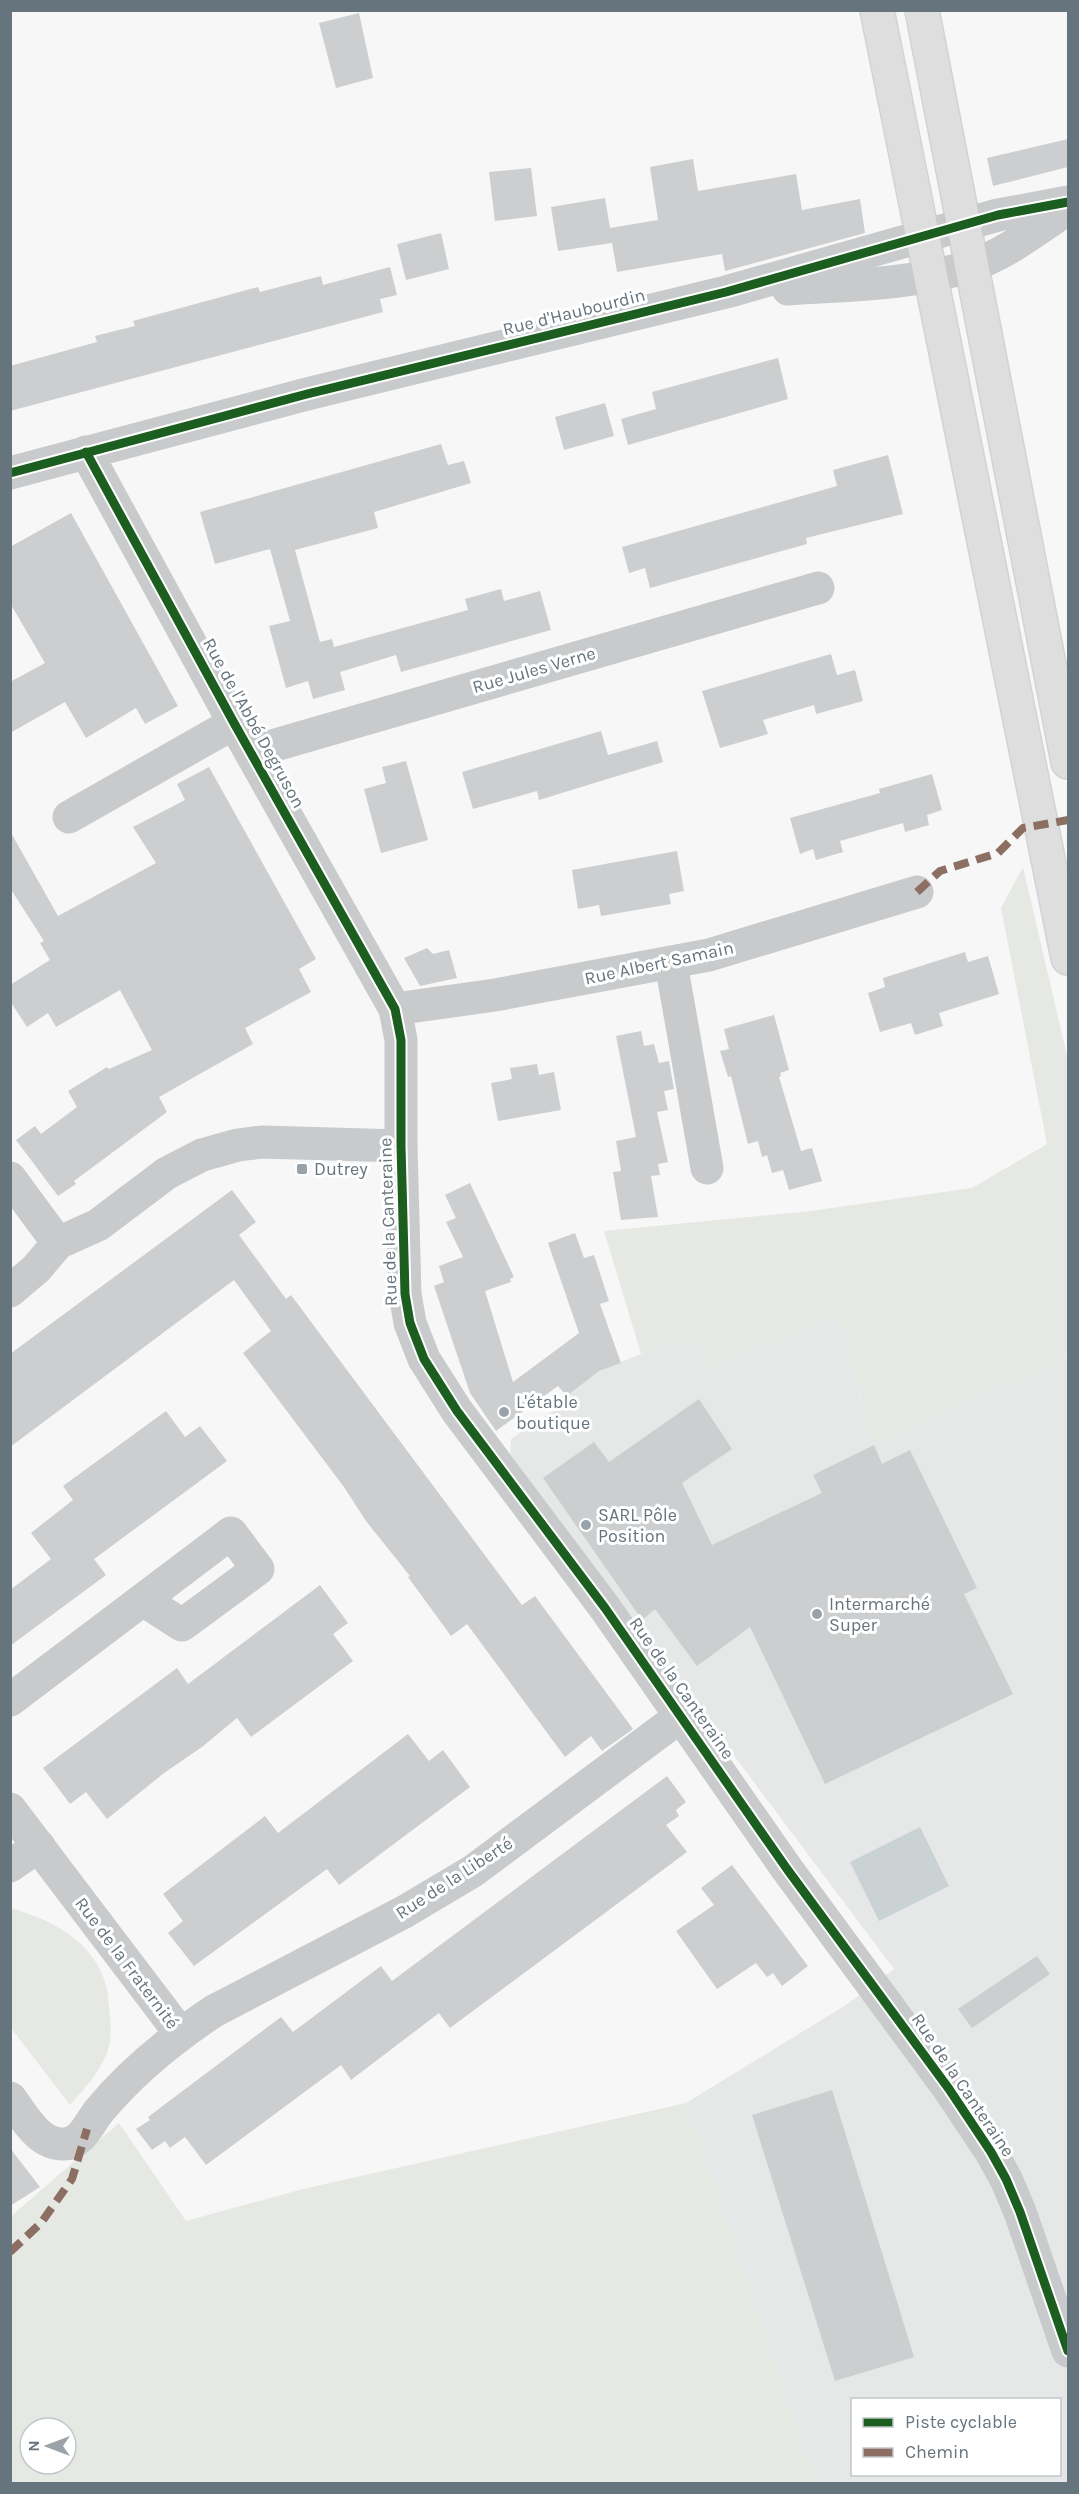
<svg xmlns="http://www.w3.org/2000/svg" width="1079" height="2494" viewBox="0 0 1079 2494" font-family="Karla,sans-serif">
  <rect width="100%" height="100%" fill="#f7f7f7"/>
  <path fill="#e6e7e7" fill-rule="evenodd" d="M 837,1312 L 874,1445 L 1068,1356 L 1068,2483 L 816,2483 L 686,2103 L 846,2005 L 894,1969 L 510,1457 L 511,1439 L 566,1402 L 567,1396 L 599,1371 L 641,1354 L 697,1336 L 706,1371 ZM 852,2400 L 1060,2400 L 1060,2474 L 852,2474 Z"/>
  <g fill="#e6e8e4" fill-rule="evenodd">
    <path d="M 1023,867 L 1068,1060 L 1068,1356 L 874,1445 L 837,1312 L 706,1371 L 697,1336 L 641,1354 L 604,1231 L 811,1211 L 972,1188 L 1047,1144 L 1001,908 Z"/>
    <path d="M 11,1908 C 51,1920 93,1940 106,1985 C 108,1992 108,2000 109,2007 C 111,2021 112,2040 107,2053 C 99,2073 84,2089 70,2105 L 11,2028 Z"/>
    <path d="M 686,2103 L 816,2483 L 11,2483 L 10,2217 L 119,2123 L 186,2221 L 303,2189 ZM 30,2428 L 66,2428 L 66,2464 L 30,2464 Z"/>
  </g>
  <path fill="#cad2d4" d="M 920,1827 L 949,1886 L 879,1921 L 850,1862 Z"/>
  <g fill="#cdcecf">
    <path d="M 359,13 L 373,78 L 336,88 L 319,23 Z"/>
    <path d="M 1068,139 L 1068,167 L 993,186 L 987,158 Z"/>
    <path d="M 693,159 L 698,191 L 796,174 L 802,210 L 860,199 L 865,233 L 725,271 L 722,254 L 617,272 L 612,243 L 558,251 L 551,207 L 605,198 L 610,228 L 658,220 L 650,167 Z"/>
    <path d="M 531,168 L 537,216 L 495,221 L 489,172 Z"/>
    <path d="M 441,233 L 449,269 L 406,280 L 397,244 Z"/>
    <path d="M 390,267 L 397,295 L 380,299 L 383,312 L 10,411 L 10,366 L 97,342 L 95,336 L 135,326 L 133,321 L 258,287 L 260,292 L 321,276 L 323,285 Z"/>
    <path d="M 778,358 L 788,399 L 628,445 L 621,419 L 656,409 L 652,392 Z"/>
    <path d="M 605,403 L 614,436 L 564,450 L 555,417 Z"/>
    <path d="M 441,444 L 448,465 L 464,461 L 471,483 L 374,512 L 378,528 L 295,550 L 320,642 L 332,639 L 334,647 L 468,610 L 465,599 L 501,589 L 504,601 L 540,591 L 551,630 L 401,672 L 396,655 L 340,672 L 345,690 L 313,699 L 308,681 L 286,688 L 269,626 L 290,621 L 270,549 L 215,564 L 200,512 Z"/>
    <path d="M 888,455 L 903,514 L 806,538 L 807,544 L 650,588 L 645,568 L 629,573 L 622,547 L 837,486 L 833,470 Z"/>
    <path d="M 71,513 L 178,706 L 145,724 L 136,708 L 86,738 L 65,702 L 10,733 L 10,682 L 45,663 L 10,603 L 10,547 Z"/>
    <path d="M 831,654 L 837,675 L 855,670 L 863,701 L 816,714 L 814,705 L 763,720 L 768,734 L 720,748 L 702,691 Z"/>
    <path d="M 601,731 L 608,755 L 657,741 L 663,762 L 539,800 L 537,791 L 473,809 L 462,772 Z"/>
    <path d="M 406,761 L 428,840 L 381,853 L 364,789 L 386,783 L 382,767 Z"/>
    <path d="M 209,767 L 316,959 L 299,969 L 311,992 L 245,1028 L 253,1044 L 159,1097 L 167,1112 L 74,1181 L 76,1184 L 58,1196 L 16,1140 L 35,1126 L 41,1134 L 77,1107 L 68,1091 L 107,1067 L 109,1069 L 152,1050 L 120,990 L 56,1027 L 48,1013 L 27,1027 L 10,1001 L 10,985 L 50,960 L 40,943 L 44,941 L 10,888 L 10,831 L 58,916 L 156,863 L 133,827 L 185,800 L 177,784 Z"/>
    <path d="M 932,774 L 942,810 L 927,815 L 929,825 L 905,832 L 903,823 L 840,841 L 843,852 L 816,860 L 813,849 L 800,854 L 790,818 L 880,793 L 879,789 Z"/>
    <path d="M 677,851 L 684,891 L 669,894 L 671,904 L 601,916 L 599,905 L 578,909 L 572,870 Z"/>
    <path d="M 427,948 L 433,954 L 449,950 L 457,978 L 420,986 L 404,958 Z"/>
    <path d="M 965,952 L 968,962 L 988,956 L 999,994 L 939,1013 L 943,1026 L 915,1035 L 911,1023 L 880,1032 L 868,993 L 885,987 L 883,978 Z"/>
    <path d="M 774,1015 L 789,1070 L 780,1073 L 781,1076 L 779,1077 L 801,1151 L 812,1148 L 822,1181 L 789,1190 L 783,1170 L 772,1173 L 767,1155 L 762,1157 L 758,1141 L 748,1144 L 731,1076 L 728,1077 L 720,1051 L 729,1049 L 724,1029 Z"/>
    <path d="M 641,1031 L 644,1046 L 654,1044 L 659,1063 L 669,1061 L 674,1089 L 664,1091 L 668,1110 L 657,1112 L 668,1162 L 658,1164 L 660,1175 L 651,1176 L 658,1217 L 621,1220 L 613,1172 L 621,1171 L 616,1141 L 636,1137 L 616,1036 Z"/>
    <path d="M 537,1064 L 539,1075 L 554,1072 L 561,1110 L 498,1121 L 491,1083 L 512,1079 L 510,1068 Z"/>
    <path d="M 470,1183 L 514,1277 L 510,1279 L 511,1282 L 485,1291 L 513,1382 L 579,1333 L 548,1243 L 575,1233 L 584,1258 L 594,1255 L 609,1301 L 600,1304 L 621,1363 L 599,1371 L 567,1396 L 558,1386 L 496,1431 L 470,1393 L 434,1286 L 444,1282 L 439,1266 L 463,1257 L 446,1222 L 456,1218 L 445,1195 Z"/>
    <path d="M 232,1190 L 256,1222 L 239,1235 L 286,1299 L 291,1295 L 522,1605 L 535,1596 L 633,1729 L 602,1751 L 591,1736 L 565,1757 L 467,1624 L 451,1636 L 408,1577 L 410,1576 L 366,1521 L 344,1487 L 243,1353 L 271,1331 L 234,1280 L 10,1447 L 10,1354 Z"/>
    <path d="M 699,1399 L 732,1449 L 682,1483 L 712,1545 L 822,1493 L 813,1475 L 874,1445 L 882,1464 L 910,1450 L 977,1588 L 964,1594 L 1013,1694 L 825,1784 L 750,1627 L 697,1666 L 655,1609 L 642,1620 L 543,1478 L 594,1442 L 609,1462 Z"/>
    <path d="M 166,1411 L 185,1437 L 200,1426 L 227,1461 L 94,1559 L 106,1575 L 10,1646 L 10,1590 L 51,1559 L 31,1533 L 73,1500 L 63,1486 Z"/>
    <path d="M 320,1585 L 348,1623 L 333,1634 L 353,1661 L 251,1737 L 237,1718 L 202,1747 L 164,1773 L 107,1819 L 86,1792 L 70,1804 L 43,1768 L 177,1668 L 188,1684 Z"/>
    <path d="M 408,1734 L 429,1761 L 443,1750 L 470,1787 L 339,1885 L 327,1869 L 194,1966 L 168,1933 L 183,1921 L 163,1894 L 265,1816 L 278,1833 Z"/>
    <path d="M 667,1776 L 686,1802 L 676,1810 L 679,1816 L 666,1825 L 687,1852 L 450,2028 L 439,2013 L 351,2080 L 341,2065 L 206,2165 L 185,2137 L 170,2148 L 165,2141 L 152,2150 L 136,2129 L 150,2120 L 148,2117 L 281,2017 L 293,2032 L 381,1966 L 392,1981 Z"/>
    <path d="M 732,1865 L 808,1966 L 782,1986 L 773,1973 L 767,1977 L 756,1963 L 717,1989 L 676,1931 L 714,1905 L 701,1888 Z"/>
    <path d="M 1037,1956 L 1050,1974 L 972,2028 L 958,2009 Z"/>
    <path d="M 832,2090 L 914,2357 L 835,2381 L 752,2115 Z"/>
    <path d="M 10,2148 L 40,2187 L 10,2206 Z"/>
  </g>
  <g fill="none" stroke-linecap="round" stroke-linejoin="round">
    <g stroke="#d2d3d4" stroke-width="36">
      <g id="major">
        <path d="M 877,10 L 1068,958"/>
        <path d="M 922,10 L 1068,762"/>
      </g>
    </g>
    <g stroke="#c8cacb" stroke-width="33">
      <path d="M 788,289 C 848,285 911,285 970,266 C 1005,255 1037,229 1068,209"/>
      <path d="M 86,452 L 234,723 L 395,1009 L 401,1040 L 401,1146 L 405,1294 L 410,1323 L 424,1359 L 457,1411 L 605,1608 L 787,1869 L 949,2089 L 991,2152 L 1006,2179 L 1020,2212 L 1068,2351"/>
      <path d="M 10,473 L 307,394 L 726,292 L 998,215 L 1068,202"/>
      <path d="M 251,752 L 818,588"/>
      <path d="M 69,817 L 234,723"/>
      <path d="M 671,963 L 707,1168"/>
      <path d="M 395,1009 L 495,995 L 709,955 L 917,892"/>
      <path d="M 10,1178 L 58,1243"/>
      <path d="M 10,1291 L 36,1269 L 58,1243 L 98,1225 L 167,1173 L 202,1155 L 238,1145 L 262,1142 L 401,1146"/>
      <path d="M 10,1700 L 231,1533 L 258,1569 L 182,1625 L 143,1600"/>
      <path d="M 10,1809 L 180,2033"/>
      <path d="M 10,1866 L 39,1846"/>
      <path d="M 10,2098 C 24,2116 38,2145 64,2144 C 82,2144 89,2123 99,2111 C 131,2072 172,2039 214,2011 L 404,1912 L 473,1871 L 681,1716"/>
    </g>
    <use href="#major" stroke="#dededf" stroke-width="33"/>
    <g stroke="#8d6e63" stroke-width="8" stroke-dasharray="15 8" stroke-linecap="butt">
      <path d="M 917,892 L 940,871 L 998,853 L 1023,828 L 1068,820"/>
      <path d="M 10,2252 L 41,2223 L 72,2179 L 87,2129"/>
    </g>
    <g stroke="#fff" stroke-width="13">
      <g id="cycleway">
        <path d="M 86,452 L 234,723 L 395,1009 L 401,1040 L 401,1146 L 405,1294 L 410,1323 L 424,1359 L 457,1411 L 605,1608 L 787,1869 L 949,2089 L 991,2152 L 1006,2179 L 1020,2212 L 1068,2351"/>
        <path d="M 10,473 L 307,394 L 726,292 L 998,215 L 1068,202"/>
      </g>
    </g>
    <use href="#cycleway" stroke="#1b5e20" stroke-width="9"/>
  </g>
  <g fill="#99a2a8" stroke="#fff" stroke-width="2">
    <rect x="296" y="1163" width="12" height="12" rx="3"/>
    <circle cx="504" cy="1412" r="6"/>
    <circle cx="586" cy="1525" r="6"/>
    <circle cx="817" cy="1614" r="6"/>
  </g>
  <g text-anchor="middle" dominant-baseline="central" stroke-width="6" stroke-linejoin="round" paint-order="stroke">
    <g font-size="18" fill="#66747d" stroke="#fff">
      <text transform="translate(574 312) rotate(-14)">Rue d'Haubourdin</text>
      <text transform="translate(534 670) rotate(-16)">Rue Jules Verne</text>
      <text transform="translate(254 723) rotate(61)">Rue de l'Abbé Degruson</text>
      <text transform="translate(659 963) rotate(-12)">Rue Albert Samain</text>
      <text transform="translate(388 1222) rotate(-92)">Rue de la Canteraine</text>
      <text transform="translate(682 1688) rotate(55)">Rue de la Canteraine</text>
      <text transform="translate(454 1878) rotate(-33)">Rue de la Liberté</text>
      <text transform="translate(127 1963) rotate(53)">Rue de la Fraternité</text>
      <text transform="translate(963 2085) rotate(56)">Rue de la Canteraine</text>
    </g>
    <g font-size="18" fill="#66747d" stroke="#fff" text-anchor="start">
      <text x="314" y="1169">Dutrey</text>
      <text x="516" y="1402">L'étable<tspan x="516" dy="21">boutique</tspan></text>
      <text x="598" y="1515">SARL Pôle<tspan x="598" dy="21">Position</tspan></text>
      <text x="829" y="1604">Intermarché<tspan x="829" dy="21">Super</tspan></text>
    </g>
  </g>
  <rect width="1079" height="2494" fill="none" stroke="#66747d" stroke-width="24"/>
  <rect x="851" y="2398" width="210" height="78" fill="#ffffff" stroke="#c2c7cb" stroke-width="1.5"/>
  <rect x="863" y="2418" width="30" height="9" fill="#1b5e20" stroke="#c2c7cb" stroke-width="1.5"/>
  <text x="905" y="2428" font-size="18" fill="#66747d">Piste cyclable</text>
  <rect x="863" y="2448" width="30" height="9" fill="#8d6e63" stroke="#c2c7cb" stroke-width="1.5"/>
  <text x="905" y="2458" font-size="18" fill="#66747d">Chemin</text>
  <g transform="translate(48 2446) rotate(270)"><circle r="28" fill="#ffffff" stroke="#c2c7cb" stroke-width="1.5"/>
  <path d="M0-4.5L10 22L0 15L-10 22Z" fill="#99a2a8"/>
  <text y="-9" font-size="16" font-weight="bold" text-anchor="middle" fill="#66747d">N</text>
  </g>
</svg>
